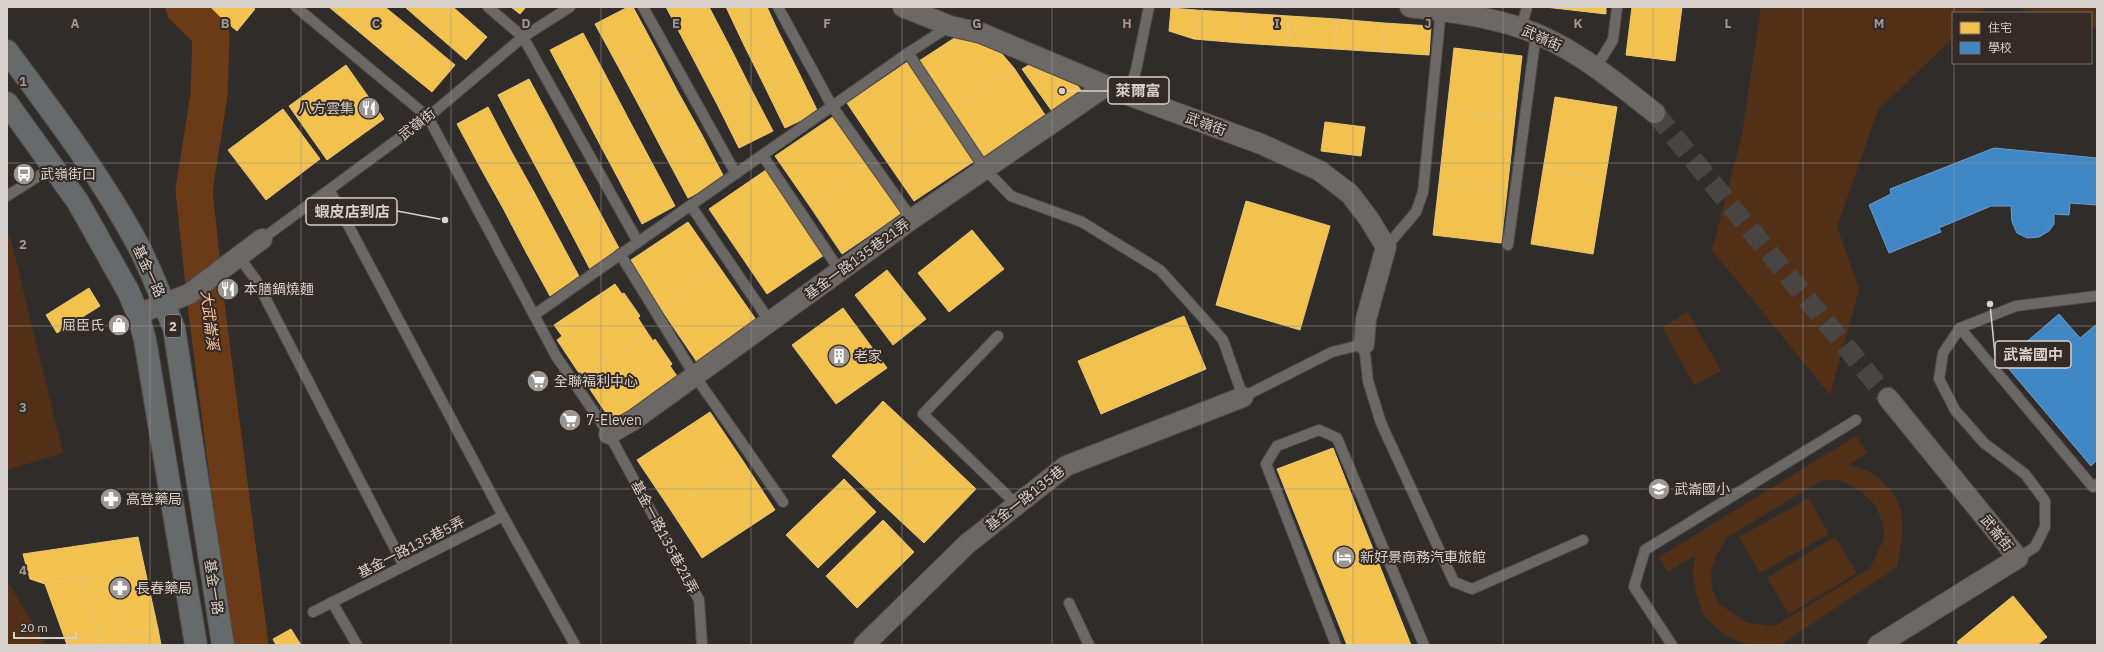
<svg xmlns="http://www.w3.org/2000/svg" width="2104" height="652" viewBox="0 0 2104 652" font-family="'IBM Plex Sans','Noto Sans TC',sans-serif">
  <rect width="100%" height="100%" fill="#302c2a"/>
  <g fill="#513017" fill-rule="evenodd">
    <path d="M 1761,7 L 1986,7 L 1979,13 L 1953,13 L 1953,38 L 1878,110 L 1837,227 L 1859,289 L 1830,395 L 1712,250 L 1742,134 Z"/>
    <path d="M 2013,7 L 2097,7 L 2097,28 L 2091,27 L 2091,13 L 2037,13 Z"/>
    <path d="M 7,236 L 10,236 L 63,453 L 7,470 Z"/>
    <path d="M 1688,312 L 1721,371 L 1694,385 L 1662,327 Z"/>
    <path d="M 1856,436 L 1867,452 L 1849,465 C 1857,468 1868,470 1875,475 C 1909,502 1905,528 1897,567 L 1780,645 L 1749,645 L 1726,636 L 1704,617 L 1696,594 L 1693,574 L 1695,556 L 1668,572 L 1659,557 ZM 1823,480 L 1837,480 L 1847,484 L 1862,492 L 1876,506 L 1883,524 L 1884,539 L 1870,568 L 1775,626 L 1747,623 L 1718,603 L 1712,588 L 1711,572 L 1716,556 L 1727,537 Z"/>
    <path d="M 1809,498 L 1829,534 L 1760,573 L 1739,537 Z"/>
    <path d="M 1835,537 L 1857,573 L 1789,614 L 1767,578 Z"/>
    <path d="M 7,581 L 46,645 L 7,645 Z"/>
  </g>
  <g fill="#f2c14e" stroke="#eac674">
    <path d="M 208,7 L 252,7 L 255,9 L 237,31 Z"/>
    <path d="M 329,7 L 378,7 L 358,31 Z"/>
    <path d="M 378,7 L 385,7 L 418,34 L 395,62 L 358,31 Z"/>
    <path d="M 405,7 L 449,7 L 430,29 Z"/>
    <path d="M 449,7 L 453,7 L 487,37 L 466,60 L 430,29 Z"/>
    <path d="M 511,7 L 526,7 L 520,14 Z"/>
    <path d="M 628,7 L 633,7 L 655,48 L 619,68 L 595,24 Z"/>
    <path d="M 666,7 L 704,7 L 674,22 Z"/>
    <path d="M 704,7 L 709,7 L 730,47 L 696,64 L 674,22 Z"/>
    <path d="M 726,7 L 767,7 L 777,29 L 744,45 Z"/>
    <path d="M 1545,7 L 1606,7 L 1606,14 Z"/>
    <path d="M 1632,7 L 1682,7 L 1675,61 L 1626,55 Z"/>
    <path d="M 1171,8 L 1196,10 L 1194,39 L 1169,31 Z"/>
    <path d="M 1196,10 L 1243,13 L 1241,43 L 1194,39 Z"/>
    <path d="M 1243,13 L 1289,16 L 1288,46 L 1241,43 Z"/>
    <path d="M 1289,16 L 1337,19 L 1335,49 L 1288,46 Z"/>
    <path d="M 1337,19 L 1384,23 L 1382,52 L 1335,49 Z"/>
    <path d="M 1384,23 L 1431,26 L 1429,55 L 1382,52 Z"/>
    <path d="M 777,29 L 798,71 L 765,87 L 744,45 Z"/>
    <path d="M 583,33 L 606,76 L 573,93 L 550,50 Z"/>
    <path d="M 418,34 L 455,65 L 432,92 L 395,62 Z"/>
    <path d="M 956,37 L 996,47 L 1014,68 L 952,110 L 919,61 Z"/>
    <path d="M 730,47 L 751,89 L 718,106 L 696,64 Z"/>
    <path d="M 655,48 L 678,92 L 642,111 L 619,68 Z"/>
    <path d="M 1454,48 L 1522,56 L 1515,118 L 1447,110 Z"/>
    <path d="M 909,61 L 942,110 L 880,152 L 847,103 Z"/>
    <path d="M 1036,61 L 1069,75 L 1085,95 L 1054,114 L 1022,69 Z"/>
    <path d="M 346,65 L 384,119 L 327,160 L 289,106 Z"/>
    <path d="M 1014,68 L 1047,118 L 986,159 L 952,110 Z"/>
    <path d="M 798,71 L 818,112 L 785,128 L 765,87 Z"/>
    <path d="M 606,76 L 629,120 L 596,137 L 573,93 Z"/>
    <path d="M 529,79 L 552,122 L 521,139 L 498,95 Z"/>
    <path d="M 751,89 L 773,131 L 739,148 L 718,106 Z"/>
    <path d="M 678,92 L 702,135 L 665,155 L 642,111 Z"/>
    <path d="M 1555,97 L 1617,107 L 1605,180 L 1543,170 Z"/>
    <path d="M 488,107 L 511,151 L 480,167 L 457,124 Z"/>
    <path d="M 283,109 L 320,159 L 266,200 L 228,150 Z"/>
    <path d="M 942,110 L 976,160 L 914,201 L 880,152 Z"/>
    <path d="M 1447,110 L 1515,118 L 1507,191 L 1439,183 Z"/>
    <path d="M 837,114 L 870,163 L 809,205 L 775,156 Z"/>
    <path d="M 629,120 L 652,163 L 619,180 L 596,137 Z"/>
    <path d="M 552,122 L 575,166 L 544,182 L 521,139 Z"/>
    <path d="M 1325,122 L 1365,127 L 1361,156 L 1321,151 Z"/>
    <path d="M 702,135 L 725,179 L 688,198 L 665,155 Z"/>
    <path d="M 511,151 L 535,194 L 504,210 L 480,167 Z"/>
    <path d="M 652,163 L 675,206 L 642,224 L 619,180 Z"/>
    <path d="M 870,163 L 904,212 L 842,254 L 809,205 Z"/>
    <path d="M 575,166 L 598,209 L 567,225 L 544,182 Z"/>
    <path d="M 766,170 L 824,255 L 767,294 L 709,209 Z"/>
    <path d="M 1543,170 L 1605,180 L 1593,254 L 1531,244 Z"/>
    <path d="M 1439,183 L 1507,191 L 1501,243 L 1433,235 Z"/>
    <path d="M 535,194 L 558,237 L 527,254 L 504,210 Z"/>
    <path d="M 1246,201 L 1330,226 L 1300,330 L 1216,305 Z"/>
    <path d="M 598,209 L 621,252 L 590,269 L 567,225 Z"/>
    <path d="M 688,222 L 720,268 L 661,309 L 628,262 Z"/>
    <path d="M 972,230 L 1004,269 L 949,312 L 918,273 Z"/>
    <path d="M 558,237 L 581,280 L 550,296 L 527,254 Z"/>
    <path d="M 720,268 L 759,324 L 699,365 L 661,309 Z"/>
    <path d="M 887,270 L 926,319 L 893,345 L 855,295 Z"/>
    <path d="M 615,284 L 622,294 L 624,293 L 640,316 L 638,318 L 647,332 L 581,376 L 557,340 L 562,336 L 554,325 Z"/>
    <path d="M 89,288 L 100,306 L 57,333 L 46,315 Z"/>
    <path d="M 843,308 L 887,368 L 836,404 L 792,345 Z"/>
    <path d="M 1184,316 L 1206,369 L 1101,414 L 1078,361 Z"/>
    <path d="M 647,332 L 653,341 L 655,339 L 672,364 L 670,366 L 679,379 L 616,422 L 611,414 L 608,416 L 581,376 Z"/>
    <path d="M 883,401 L 930,445 L 878,500 L 832,456 Z"/>
    <path d="M 710,412 L 743,461 L 670,509 L 637,460 Z"/>
    <path d="M 930,445 L 976,489 L 924,543 L 878,500 Z"/>
    <path d="M 1333,448 L 1411,645 L 1347,645 L 1277,469 Z"/>
    <path d="M 743,461 L 775,510 L 702,558 L 670,509 Z"/>
    <path d="M 844,479 L 876,512 L 818,568 L 786,535 Z"/>
    <path d="M 883,520 L 914,552 L 857,608 L 826,576 Z"/>
    <path d="M 138,537 L 145,570 L 45,584 L 30,579 L 23,554 Z"/>
    <path d="M 145,570 L 158,629 L 121,634 L 111,575 Z"/>
    <path d="M 111,575 L 121,634 L 125,645 L 104,645 L 80,579 Z"/>
    <path d="M 80,579 L 99,632 L 66,642 L 45,584 Z"/>
    <path d="M 2013,596 L 2047,637 L 2037,645 L 1959,645 L 1957,642 Z"/>
    <path d="M 158,629 L 161,645 L 125,645 L 121,634 Z"/>
    <path d="M 291,629 L 301,645 L 276,645 L 273,639 Z"/>
    <path d="M 99,632 L 104,645 L 67,645 L 66,642 Z"/>
  </g>
  <g fill="#3f88c5" stroke="#6d9ec7">
    <path d="M 1994,148 L 2097,158 L 2097,205 L 2070,203 L 2069,215 L 2054,214 L 2054,224 L 2049,231 L 2039,237 L 2027,238 L 2017,233 L 2012,222 L 2011,206 L 1991,206 L 1939,228 L 1941,232 L 1889,253 L 1869,205 L 1891,194 L 1890,189 Z"/>
    <path d="M 2059,314 L 2080,338 L 2097,324 L 2097,460 L 2091,466 L 2003,362 Z"/>
  </g>
  <g fill="none" stroke-linecap="round" stroke-linejoin="round">
    <path stroke="#6a3b16" stroke-width="37" d="M 184,7 L 211,34 L 209,95 L 194,190 L 207,313 L 250,645"/>
    <path stroke="#494542" stroke-width="20" stroke-dasharray="20 10" stroke-linecap="butt" d="M 1655,113 L 1888,398"/>
    <g stroke="#4d4a47" stroke-width="12">
      <g id="service">
        <path d="M 296,7 L 428,117 L 556,356 L 609,434 L 699,600 L 702,645"/>
        <path d="M 488,7 L 523,37 L 638,242"/>
        <path d="M 643,7 L 736,174"/>
        <path d="M 778,7 L 832,106 L 912,219"/>
        <path d="M 1521,28 L 1527,7"/>
        <path d="M 908,53 L 985,169 L 1011,196 L 1082,222 L 1160,270 L 1223,340 L 1243,397 L 1332,352 L 1364,344 L 1368,381 L 1381,423 L 1454,582 L 1472,589 L 1583,540"/>
        <path d="M 1596,67 L 1613,40 L 1617,7"/>
        <path d="M 1128,95 L 1136,70 L 1149,7"/>
        <path d="M 763,156 L 840,271"/>
        <path d="M 330,191 L 503,516 L 575,645"/>
        <path d="M 7,196 L 53,167"/>
        <path d="M 691,206 L 770,322"/>
        <path d="M 262,239 L 428,117 L 523,37 L 570,7"/>
        <path d="M 1508,245 L 1536,34"/>
        <path d="M 1386,247 L 1416,212 L 1423,192 L 1441,9"/>
        <path d="M 620,254 L 695,376 L 783,502"/>
        <path d="M 239,257 L 256,280 L 404,566"/>
        <path d="M 534,315 L 908,53 L 950,26"/>
        <path d="M 1960,328 L 2093,487 L 2097,484"/>
        <path d="M 998,336 L 923,414 L 1017,505"/>
        <path d="M 2018,558 L 2035,547 L 2045,527 L 2045,501 L 2025,474 L 1984,443 L 1955,410 L 1939,379 L 1943,353 L 1960,328 L 2016,306 L 2097,296"/>
        <path d="M 332,602 L 357,645"/>
        <path d="M 1069,603 L 1089,645"/>
        <path d="M 313,612 L 503,516"/>
        <path d="M 1336,645 L 1266,464 L 1277,446 L 1319,430 L 1337,438 L 1424,645"/>
        <path d="M 1672,645 L 1634,587 L 1645,550 L 1856,420"/>
      </g>
    </g>
    <g stroke="#4d4a47" stroke-width="22">
      <g id="minor">
        <path d="M 903,7 L 950,26 L 981,33 L 1128,95 L 1261,144 L 1320,171 L 1350,194 L 1369,219 L 1386,247 L 1366,319 L 1364,344"/>
        <path d="M 1410,7 C 1448,12 1486,16 1521,28 C 1572,45 1614,81 1655,113"/>
        <path d="M 138,314 L 189,294 L 262,239"/>
        <path d="M 609,434 L 635,419 L 912,219 L 1106,86"/>
        <path d="M 864,645 L 967,544 L 1066,466 L 1243,397"/>
        <path d="M 1878,645 L 2018,558 L 1888,398"/>
      </g>
    </g>
    <g stroke="#4d4a47" stroke-width="24">
      <g id="primary">
        <path d="M 7,51 C 53,113 101,176 138,245 C 152,272 162,300 174,328 L 223,645"/>
        <path d="M 7,103 L 78,202 L 128,291 L 138,314 L 145,340 L 196,645"/>
      </g>
    </g>
    <use href="#service" stroke="#6b6866" stroke-width="10"/>
    <use href="#minor" stroke="#6b6866" stroke-width="20"/>
    <use href="#primary" stroke="#666a6a" stroke-width="22"/>
  </g>
  <path fill="none" stroke="#9d9794" stroke-width="1" stroke-opacity="0.55" d="M 150,7 L 150,645M 301,7 L 301,645M 451,7 L 451,645M 601,7 L 601,645M 751,7 L 751,645M 902,7 L 902,645M 1052,7 L 1052,645M 1202,7 L 1202,645M 1353,7 L 1353,645M 1503,7 L 1503,645M 1653,7 L 1653,645M 1803,7 L 1803,645M 1954,7 L 1954,13M 1954,63 L 1954,645M 7,163 L 2097,163M 7,326 L 2097,326M 7,489 L 2097,489"/>
  <defs>
    <g id="restaurant-disc" transform="scale(1.15)"><circle r="9.5" fill="#9d9794" stroke="#342b26"/><path d="M-5-6h1v4h1v-4h1v4h1v-4h1v5L-1.5 .5V6h-2V.5L-5-1ZM5-6V6H3V1.5H1.5Q1.5-4 5-6Z" fill="#fff"/></g>
    <g id="bus-disc" transform="scale(1.15)"><circle r="9.5" fill="#9d9794" stroke="#342b26"/><path d="M-5-6H5V4H4V6H2V4H-2V6H-4V4H-5ZM-3.5-4V0h7V-4ZM-3.5 1.2v1.5H-2V1.2ZM2 1.2v1.5H3.5V1.2Z" fill="#fff"/></g>
    <g id="shop-disc" transform="scale(1.15)"><circle r="9.5" fill="#9d9794" stroke="#342b26"/><path d="M-5-2.5h2.3a2.7 3.5 0 0 1 5.4 0H5L5.5 6h-11ZM-1.5-2.5h3a1.5 2.3 0 0 0-3 0Z" fill="#fff"/></g>
    <g id="building-disc" transform="scale(1.15)"><circle r="9.5" fill="#9d9794" stroke="#342b26"/><path d="M-4-6H4V6H1V3H-1V6H-4ZM-2.5-4.3h1.7v1.8h-1.7ZM.8-4.3h1.7v1.8H.8ZM-2.5-1h1.7V.8h-1.7ZM.8-1h1.7V.8H.8Z" fill="#fff"/></g>
    <g id="supermarket-disc" transform="scale(1.15)"><circle r="9.5" fill="#9d9794" stroke="#342b26"/><path d="M-6-5.5h2.5l.6 2H6L4.5 2H-2.5L-4.4-4H-6ZM-1.5 3.2a1.3 1.3 0 1 0 .1 0ZM3 3.2a1.3 1.3 0 1 0 .1 0Z" fill="#fff"/></g>
    <g id="school-disc" transform="scale(1.15)"><circle r="9.5" fill="#9d9794" stroke="#342b26"/><path d="M0-5L7-2L0 1L-7-2ZM-4 1L0 2.5L4 1V4Q0 6-4 4Z" fill="#fff"/></g>
    <g id="pharmacy-disc" transform="scale(1.15)"><circle r="9.5" fill="#9d9794" stroke="#342b26"/><path d="M-2-6h4v4h4v4h-4v4h-4v-4h-4v-4h4Z" fill="#fff"/></g>
    <g id="hotel-disc" transform="scale(1.15)"><circle r="9.5" fill="#9d9794" stroke="#342b26"/><path d="M-6-4.5h1.5V1H6V5H4.5V3h-9V5H-6ZM-4 0a1.8 1.8 0 1 1 3.6 0ZM.5 0V-2.5h3Q6-2.5 6 0Z" fill="#fff"/></g>
  </defs>
  <g fill-rule="evenodd">
    <use href="#restaurant-disc" x="369" y="108"/>
    <use href="#bus-disc" x="24" y="174"/>
    <use href="#restaurant-disc" x="228" y="289"/>
    <use href="#shop-disc" x="119" y="325"/>
    <use href="#building-disc" x="839" y="356"/>
    <use href="#supermarket-disc" x="538" y="381"/>
    <use href="#supermarket-disc" x="570" y="420"/>
    <use href="#school-disc" x="1659" y="489"/>
    <use href="#pharmacy-disc" x="111" y="499"/>
    <use href="#hotel-disc" x="1344" y="557"/>
    <use href="#pharmacy-disc" x="120" y="588"/>
  </g>
  <g text-anchor="middle" dominant-baseline="central" stroke-width="4" stroke-linejoin="round" paint-order="stroke">
    <rect fill="#342b26" stroke="#a69f9b" stroke-width="1" x="165" y="315" width="16" height="22" rx="3"/>
    <g font-size="13" font-weight="bold" fill="#d7d1cd">
      <text x="173" y="326">2</text>
    </g>
    <g font-size="14" fill="#d7d1cd" stroke="#342b26">
      <text transform="translate(1542 38) rotate(24)">武嶺街</text>
      <text transform="translate(417 124) rotate(-38)">武嶺街</text>
      <text transform="translate(1206 124) rotate(20)">武嶺街</text>
      <text transform="translate(857 259) rotate(-36)">基金一路135巷21弄</text>
      <text transform="translate(149 271) rotate(65)">基金一路</text>
      <text transform="translate(1025 498) rotate(-38)">基金一路135巷</text>
      <text transform="translate(1997 533) rotate(51)">武崙街</text>
      <text transform="translate(665 537) rotate(62)">基金一路135巷21弄</text>
      <text transform="translate(411 547) rotate(-27)">基金一路135巷5弄</text>
      <text transform="translate(214 587) rotate(81)">基金一路</text>
    </g>
    <g font-size="14" fill="#d7d1cd" stroke="#342b26" text-anchor="start">
      <text x="354" y="108" text-anchor="end">八方雲集</text>
      <text x="40" y="174">武嶺街口</text>
      <text x="244" y="289">本膳鍋燒麵</text>
      <text x="104" y="325" text-anchor="end">屈臣氏</text>
      <text x="854" y="356">老家</text>
      <text x="554" y="381">全聯福利中心</text>
      <text x="586" y="420">7-Eleven</text>
      <text x="1674" y="489">武崙國小</text>
      <text x="126" y="499">高登藥局</text>
      <text x="1360" y="557">新好景商務汽車旅館</text>
      <text x="136" y="588">長春藥局</text>
    </g>
    <g font-size="15" font-style="italic" fill="#fdc39c" stroke="#342b26">
      <text transform="translate(210 320) rotate(83)">大武崙溪</text>
    </g>
  </g>
  <g font-size="13" text-anchor="middle" font-weight="bold" fill="#9d9794" stroke="#342b26" stroke-width="4" stroke-linejoin="round" paint-order="stroke">
    <text x="75" y="28">A</text>
    <text x="225" y="28">B</text>
    <text x="376" y="28">C</text>
    <text x="526" y="28">D</text>
    <text x="676" y="28">E</text>
    <text x="827" y="28">F</text>
    <text x="977" y="28">G</text>
    <text x="1127" y="28">H</text>
    <text x="1277" y="28">I</text>
    <text x="1428" y="28">J</text>
    <text x="1578" y="28">K</text>
    <text x="1728" y="28">L</text>
    <text x="1879" y="28">M</text>
    <text x="23" y="86">1</text>
    <text x="23" y="249">2</text>
    <text x="23" y="412">3</text>
    <text x="23" y="575">4</text>
  </g>
  <path fill="none" stroke="#d7d1cd" stroke-width="1.5" d="M1062 91L1108 91M445 220L397 211M1990 304L1995 355"/>
  <g fill="#d7d1cd" stroke="#342b26" stroke-width="1.5">
    <circle cx="1062" cy="91" r="4"/>
    <circle cx="445" cy="220" r="4"/>
    <circle cx="1990" cy="304" r="4"/>
  </g>
  <g fill="#342b26" stroke="#d7d1cd" stroke-width="1.5">
    <rect x="1108" y="77" width="61" height="27" rx="4"/>
    <rect x="306" y="198" width="91" height="27" rx="4"/>
    <rect x="1995" y="341" width="76" height="27" rx="4"/>
  </g>
  <g font-size="15" text-anchor="middle" font-weight="bold" fill="#d7d1cd">
    <text x="1138" y="96">萊爾富</text>
    <text x="352" y="217">蝦皮店到店</text>
    <text x="2033" y="360">武崙國中</text>
  </g>
  <rect width="2104" height="652" fill="none" stroke="#d7d1cd" stroke-width="16"/>
  <rect x="1952" y="12" width="140" height="52" fill="#342b26" stroke="#756d69"/>
  <rect x="1960" y="22" width="20" height="12" fill="#f2c14e" stroke="#756d69"/>
  <text x="1988" y="32" font-size="12" fill="#d7d1cd">住宅</text>
  <rect x="1960" y="42" width="20" height="12" fill="#3f88c5" stroke="#756d69"/>
  <text x="1988" y="52" font-size="12" fill="#d7d1cd">學校</text>
  <path d="M14 632v6h62v-6" fill="none" stroke="#d7d1cd" stroke-width="2"/>
  <text x="20" y="632" font-size="12" fill="#d7d1cd" stroke="#342b26" stroke-width="3" paint-order="stroke">20 m</text>
</svg>
